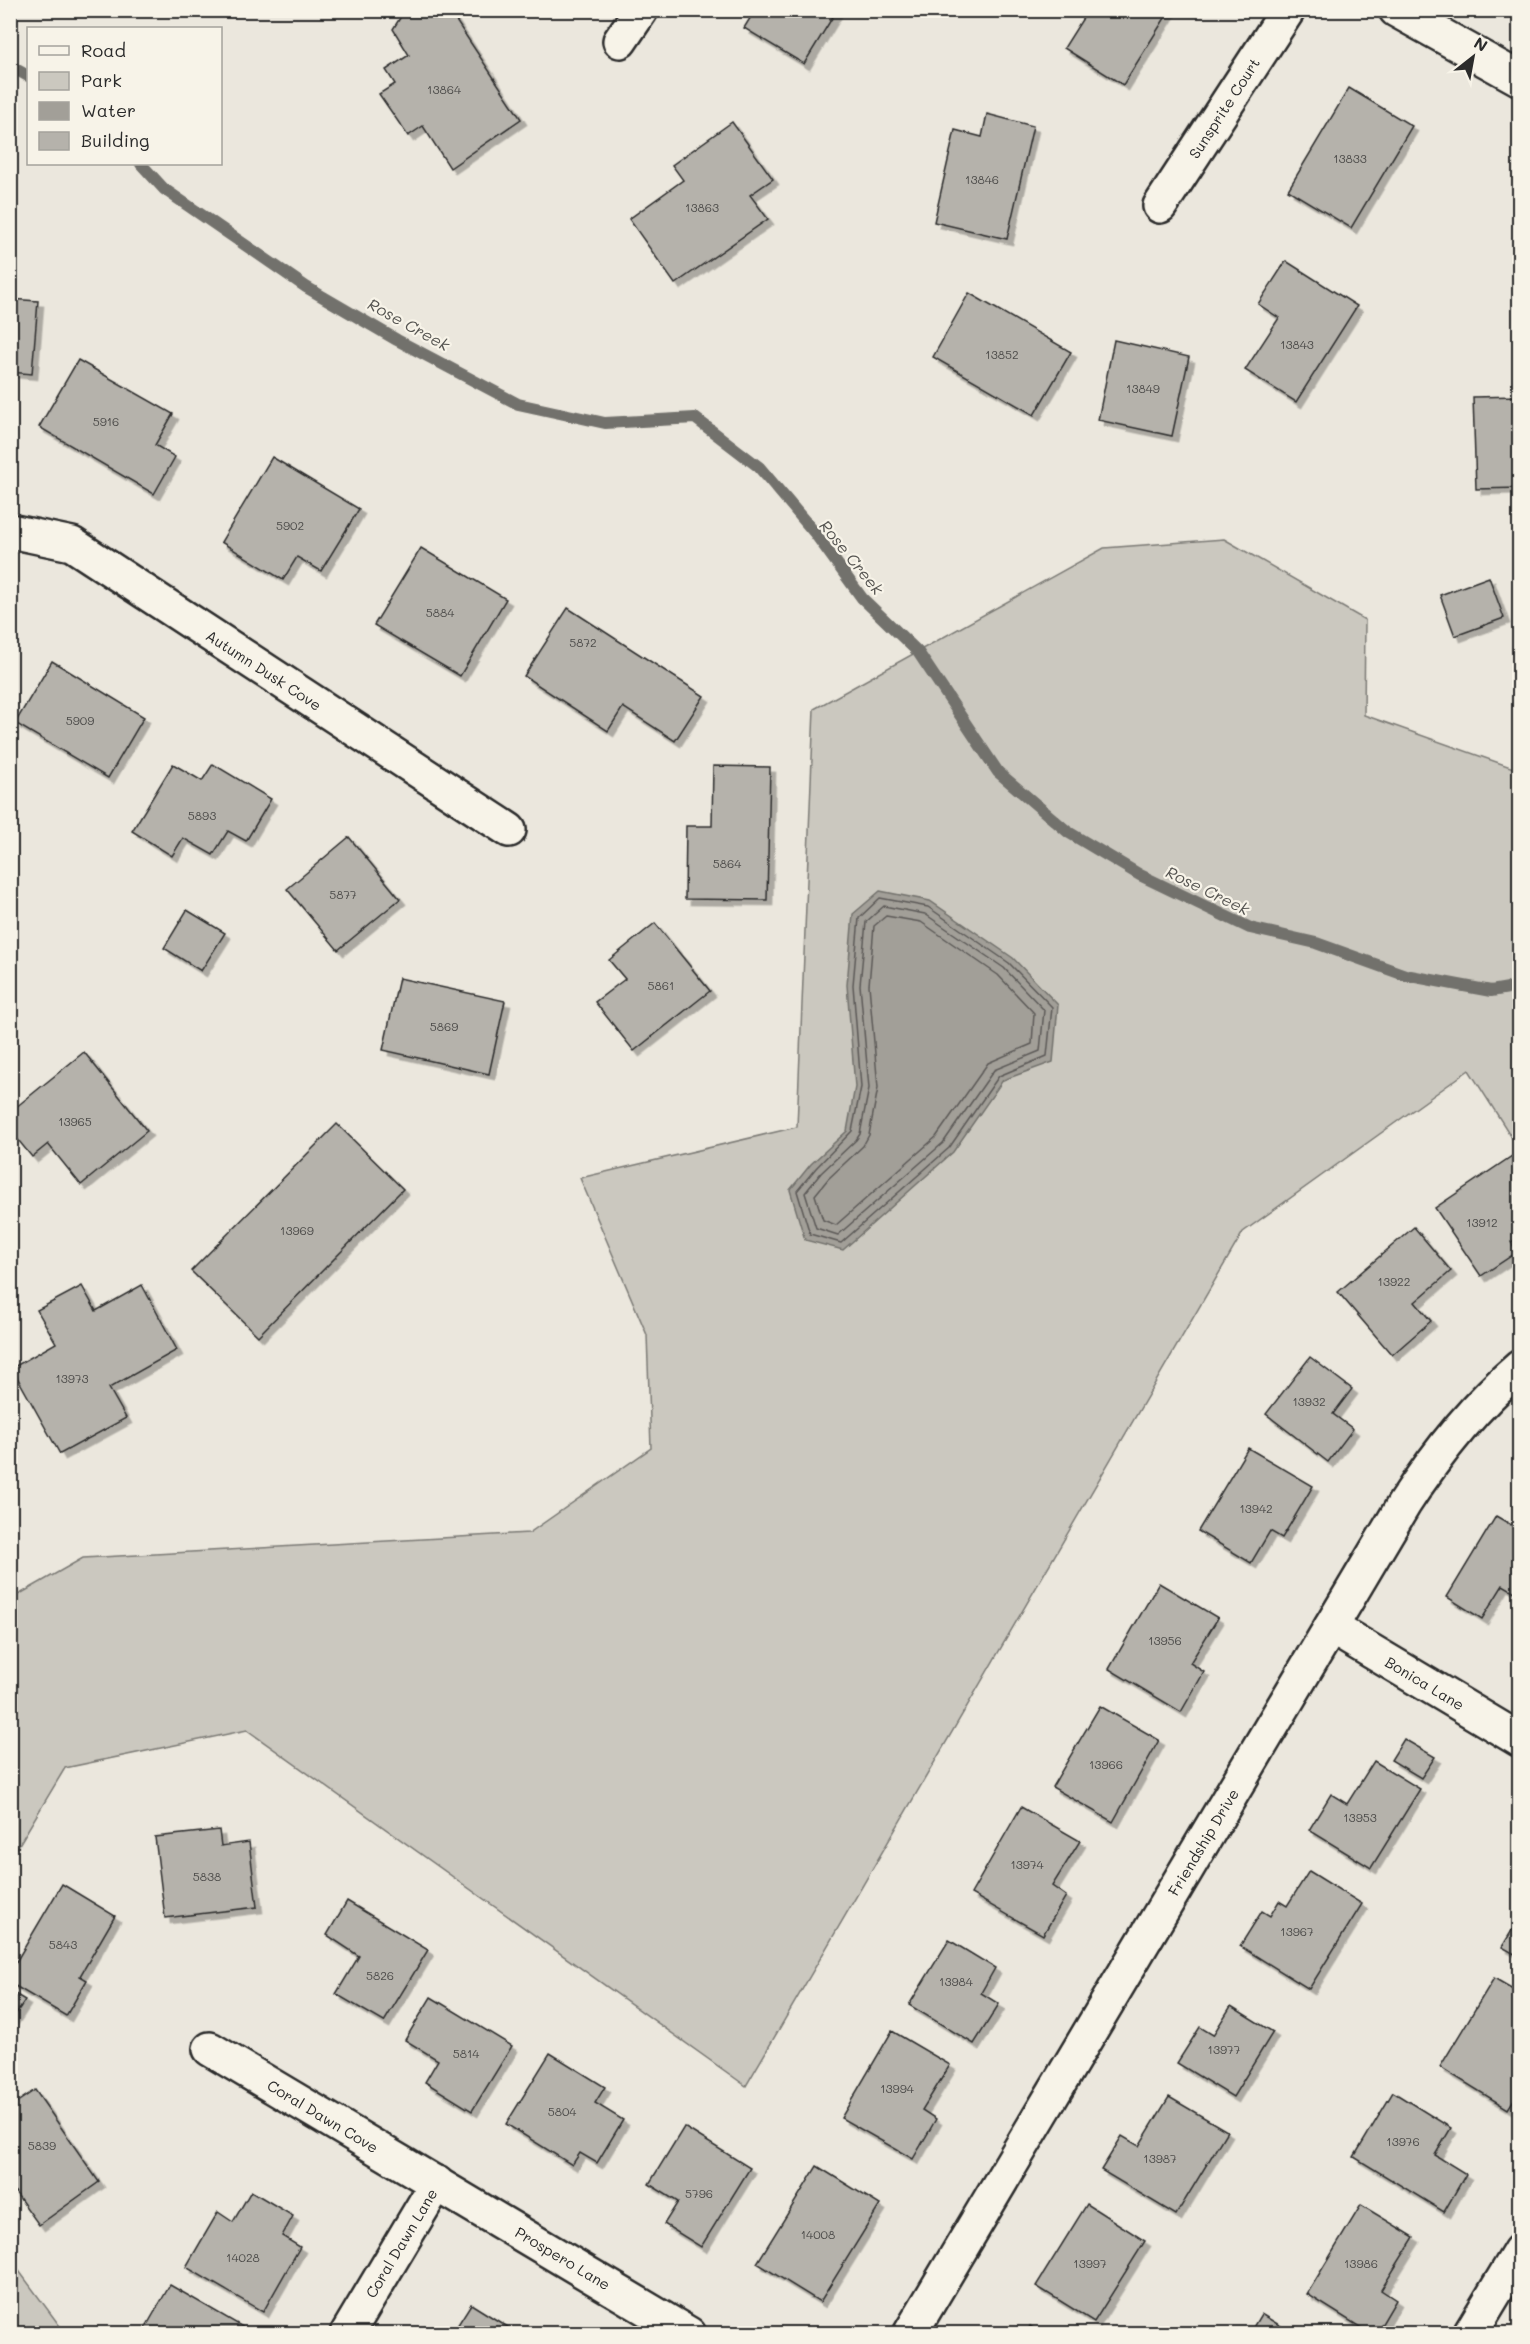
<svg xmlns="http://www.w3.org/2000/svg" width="1530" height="2344" viewBox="0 0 1530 2344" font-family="Mali,sans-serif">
  <defs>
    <filter id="shadow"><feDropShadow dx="5.5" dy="5.5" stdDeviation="0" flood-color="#0004"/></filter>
  </defs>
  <rect width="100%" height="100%" fill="#ebe7dd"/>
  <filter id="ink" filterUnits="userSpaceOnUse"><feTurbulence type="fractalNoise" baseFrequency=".0167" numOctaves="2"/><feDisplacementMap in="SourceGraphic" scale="12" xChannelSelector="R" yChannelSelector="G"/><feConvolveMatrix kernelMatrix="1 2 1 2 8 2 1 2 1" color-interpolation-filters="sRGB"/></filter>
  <g filter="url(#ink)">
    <g fill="#cbc8bf" stroke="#7b7a75" stroke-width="1.5">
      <path d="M 1224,539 L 1365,620 L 1364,715 L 1519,770 L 1519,1149 L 1469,1070 L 1243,1232 L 746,2086 L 247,1730 L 65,1768 L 11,1858 L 11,1599 L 83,1558 L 529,1533 L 651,1448 L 647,1335 L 580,1178 L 797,1127 L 814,709 L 1104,548 Z"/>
      <path d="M 10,2260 L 11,2260 L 65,2333 L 11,2333 Z"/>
    </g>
    <path fill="#a29f98" stroke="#72716c" stroke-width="1.5" d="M 880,891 L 930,901 L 1013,958 L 1058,1005 L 1053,1062 L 1003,1080 L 953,1152 L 843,1250 L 805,1240 L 790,1190 L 811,1164 L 847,1131 L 855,1087 L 847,985 L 853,914 Z"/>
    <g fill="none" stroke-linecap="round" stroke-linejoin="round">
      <g stroke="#5b5957" stroke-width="1.5">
        <path d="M 880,898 L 928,907 L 1009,963 L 1052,1007 L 1047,1056 L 999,1076 L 949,1148 L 841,1243 L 810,1234 L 797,1191 L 816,1168 L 852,1131 L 861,1087 L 853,985 L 859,918 Z"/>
        <path d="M 884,906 L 925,914 L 1004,968 L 1044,1010 L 1040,1051 L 994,1070 L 943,1143 L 838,1235 L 816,1228 L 805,1193 L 821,1173 L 856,1140 L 860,1134 L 869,1088 L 860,985 L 866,922 Z"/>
        <path d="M 886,916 L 921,922 L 998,975 L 1034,1013 L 1032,1044 L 988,1063 L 936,1137 L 836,1225 L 823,1220 L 815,1195 L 828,1179 L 863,1146 L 869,1135 L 878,1088 L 869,985 L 874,926 Z"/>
      </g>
      <g stroke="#72716c" stroke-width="12">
        <path d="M 10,66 L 28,76"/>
        <path d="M 141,164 L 164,189 L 306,287 L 397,340 L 518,404 L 605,423 L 695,418 L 759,467 L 814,532 L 862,598 L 918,652 L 998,772 L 1068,832 L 1140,875 L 1250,928 L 1316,943 L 1405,975 L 1491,991 L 1520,986"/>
      </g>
    </g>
    <g fill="#b5b2ab" stroke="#2b2b2b" stroke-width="1.5" filter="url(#shadow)">
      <path d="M 405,10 L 449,10 L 521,119 L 450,168 L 423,126 L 408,136 L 379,94 L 395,84 L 386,70 L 409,55 L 393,29 Z"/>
      <path d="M 755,10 L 837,10 L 804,64 L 744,28 Z"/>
      <path d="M 1088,10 L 1170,10 L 1123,85 L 1064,48 Z"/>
      <path d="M 1349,88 L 1412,126 L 1351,228 L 1288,190 Z"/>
      <path d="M 987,114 L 1033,126 L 1007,239 L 934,222 L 955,130 L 982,137 Z"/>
      <path d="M 732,122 L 773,179 L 750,195 L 768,219 L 675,284 L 629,219 L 683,180 L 672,165 Z"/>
      <path d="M 1286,261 L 1357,306 L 1296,402 L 1245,370 L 1279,318 L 1258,304 Z"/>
      <path d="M 969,293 L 1071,352 L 1034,415 L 933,357 Z"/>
      <path d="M 10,299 L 38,301 L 32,374 L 10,372 Z"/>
      <path d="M 1114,340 L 1189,357 L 1172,436 L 1098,420 Z"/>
      <path d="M 78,360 L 173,414 L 155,445 L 175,457 L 154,494 L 39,427 Z"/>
      <path d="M 1520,396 L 1520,488 L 1476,489 L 1473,397 Z"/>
      <path d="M 272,457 L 359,509 L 321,571 L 297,557 L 283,580 L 221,542 Z"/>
      <path d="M 421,548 L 506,599 L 460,676 L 374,625 Z"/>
      <path d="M 1489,577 L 1504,618 L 1455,636 L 1440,595 Z"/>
      <path d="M 568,608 L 704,696 L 675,741 L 623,707 L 608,731 L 524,676 Z"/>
      <path d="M 52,661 L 144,717 L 108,778 L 15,723 Z"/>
      <path d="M 173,764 L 202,781 L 213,764 L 271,799 L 246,841 L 228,831 L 213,855 L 183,838 L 172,856 L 132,831 Z"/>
      <path d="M 713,766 L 770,767 L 767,900 L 685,899 L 686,826 L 712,826 Z"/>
      <path d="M 349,837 L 400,899 L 338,950 L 287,889 Z"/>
      <path d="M 187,910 L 225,933 L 201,971 L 164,948 Z"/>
      <path d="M 655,923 L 710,991 L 634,1051 L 595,1002 L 625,979 L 609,960 Z"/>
      <path d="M 399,978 L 505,1001 L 489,1074 L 383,1050 Z"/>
      <path d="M 84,1052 L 147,1131 L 81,1185 L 48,1144 L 32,1157 L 10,1130 L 10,1112 Z"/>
      <path d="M 337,1124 L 403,1189 L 258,1336 L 191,1271 Z"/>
      <path d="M 1515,1154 L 1520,1160 L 1520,1237 L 1511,1242 L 1517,1252 L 1481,1276 L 1435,1208 Z"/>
      <path d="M 1414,1227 L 1451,1271 L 1415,1302 L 1431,1321 L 1392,1355 L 1338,1292 Z"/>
      <path d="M 142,1285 L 177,1350 L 109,1388 L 126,1418 L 60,1454 L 12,1368 L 56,1343 L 37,1310 L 82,1286 L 96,1311 Z"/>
      <path d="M 1310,1357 L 1352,1389 L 1333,1414 L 1353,1429 L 1328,1462 L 1266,1414 Z"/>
      <path d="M 1248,1448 L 1313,1486 L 1282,1538 L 1270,1531 L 1251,1563 L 1198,1531 Z"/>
      <path d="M 1496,1516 L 1520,1530 L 1520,1595 L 1503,1585 L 1482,1619 L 1447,1597 Z"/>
      <path d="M 1159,1583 L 1218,1618 L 1190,1663 L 1204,1672 L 1181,1712 L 1109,1669 Z"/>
      <path d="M 1100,1706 L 1159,1740 L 1113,1822 L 1052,1787 Z"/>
      <path d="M 1404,1739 L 1435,1757 L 1421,1778 L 1391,1760 Z"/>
      <path d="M 1374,1761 L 1420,1789 L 1371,1868 L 1309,1830 L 1331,1794 L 1347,1804 Z"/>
      <path d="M 1021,1807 L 1080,1841 L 1052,1886 L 1066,1896 L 1043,1935 L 971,1894 Z"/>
      <path d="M 219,1830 L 221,1846 L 249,1842 L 257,1907 L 165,1918 L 155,1837 Z"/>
      <path d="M 1309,1871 L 1362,1904 L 1309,1989 L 1240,1946 L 1262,1911 L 1270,1916 L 1279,1901 L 1287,1906 Z"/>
      <path d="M 62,1884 L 115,1916 L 80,1976 L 87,1980 L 66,2016 L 10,1983 L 10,1972 Z"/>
      <path d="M 347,1901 L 428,1950 L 384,2022 L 336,1994 L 359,1956 L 327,1935 Z"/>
      <path d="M 1520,1917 L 1520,1957 L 1502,1947 Z"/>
      <path d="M 949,1940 L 995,1968 L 981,1993 L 999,2004 L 974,2044 L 909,2005 Z"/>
      <path d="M 1494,1978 L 1520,1993 L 1520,2055 L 1514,2063 L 1520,2066 L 1520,2090 L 1508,2109 L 1440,2067 Z"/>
      <path d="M 10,1991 L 25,2000 L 10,2023 Z"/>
      <path d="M 431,1997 L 512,2046 L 472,2111 L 425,2082 L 438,2060 L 405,2040 Z"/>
      <path d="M 1231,2006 L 1273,2032 L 1233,2097 L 1177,2063 L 1200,2027 L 1213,2035 Z"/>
      <path d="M 892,2031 L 950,2065 L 922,2110 L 936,2119 L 913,2159 L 841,2118 Z"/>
      <path d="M 550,2053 L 605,2087 L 595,2103 L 623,2120 L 597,2163 L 580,2153 L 572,2165 L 506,2124 Z"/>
      <path d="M 35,2090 L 99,2182 L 39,2225 L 10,2185 L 10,2107 Z"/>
      <path d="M 1393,2092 L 1451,2128 L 1435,2155 L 1466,2174 L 1444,2212 L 1354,2157 Z"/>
      <path d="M 1169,2097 L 1227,2131 L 1176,2215 L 1101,2170 L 1122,2136 L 1139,2146 Z"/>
      <path d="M 684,2127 L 750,2168 L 701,2247 L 664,2224 L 678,2202 L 649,2184 Z"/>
      <path d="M 817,2166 L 880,2205 L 820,2302 L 757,2263 Z"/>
      <path d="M 251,2191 L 293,2216 L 282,2236 L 300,2247 L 263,2312 L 186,2267 L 218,2212 L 233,2222 Z"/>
      <path d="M 1087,2204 L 1145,2241 L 1094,2322 L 1036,2286 Z"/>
      <path d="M 1361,2205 L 1414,2237 L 1381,2290 L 1396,2300 L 1376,2334 L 1371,2334 L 1307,2294 Z"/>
      <path d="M 170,2285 L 248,2330 L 247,2334 L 142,2334 Z"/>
      <path d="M 471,2304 L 519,2334 L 452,2334 Z"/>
      <path d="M 1261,2314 L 1294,2334 L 1249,2334 Z"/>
      <path d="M 1030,2326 L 1043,2334 L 1025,2334 Z"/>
    </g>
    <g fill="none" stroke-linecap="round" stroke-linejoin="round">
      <g stroke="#2b2b2b" stroke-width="38">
        <g id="minor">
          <path d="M 1396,10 L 1520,79"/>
          <path d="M 620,41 L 641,10"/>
          <path d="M 1160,206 L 1288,10"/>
          <path d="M 10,531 L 72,544 L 509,830"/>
          <path d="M 1331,1627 L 1520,1740"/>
          <path d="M 210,2049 L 689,2334"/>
          <path d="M 347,2334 L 437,2183"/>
          <path d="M 910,2334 L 1404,1504 C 1437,1453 1473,1407 1520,1367"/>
          <path d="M 1470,2334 L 1520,2251"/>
        </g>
      </g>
      <use href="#minor" stroke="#f7f3e8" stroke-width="33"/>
    </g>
  </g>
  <g text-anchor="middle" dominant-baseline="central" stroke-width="4.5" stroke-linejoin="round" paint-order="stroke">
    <g font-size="12" fill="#4e4d4b">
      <text x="444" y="89">13864</text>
      <text x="1350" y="158">13833</text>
      <text x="982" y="179">13846</text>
      <text x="702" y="207">13863</text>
      <text x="1297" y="344">13843</text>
      <text x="1002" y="354">13852</text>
      <text x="1143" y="388">13849</text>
      <text x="106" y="421">5916</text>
      <text x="290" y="525">5902</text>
      <text x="440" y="612">5884</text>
      <text x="583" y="642">5872</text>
      <text x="80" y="720">5909</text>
      <text x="202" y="815">5893</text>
      <text x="727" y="863">5864</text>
      <text x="343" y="894">5877</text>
      <text x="661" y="985">5861</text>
      <text x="444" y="1026">5869</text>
      <text x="75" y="1121">13965</text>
      <text x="1482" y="1222">13912</text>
      <text x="297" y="1230">13969</text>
      <text x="1394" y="1281">13922</text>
      <text x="72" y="1378">13973</text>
      <text x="1309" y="1401">13932</text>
      <text x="1256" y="1508">13942</text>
      <text x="1165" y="1640">13956</text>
      <text x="1106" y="1764">13966</text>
      <text x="1360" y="1817">13953</text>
      <text x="1027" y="1864">13974</text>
      <text x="207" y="1876">5838</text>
      <text x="1297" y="1931">13967</text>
      <text x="63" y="1944">5843</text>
      <text x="380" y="1975">5826</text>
      <text x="956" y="1981">13984</text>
      <text x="1224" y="2049">13977</text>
      <text x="466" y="2053">5814</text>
      <text x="897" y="2088">13994</text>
      <text x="562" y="2111">5804</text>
      <text x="1403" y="2141">13976</text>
      <text x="42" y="2145">5839</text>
      <text x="1160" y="2158">13987</text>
      <text x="699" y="2193">5796</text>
      <text x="818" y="2234">14008</text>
      <text x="243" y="2257">14028</text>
      <text x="1090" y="2263">13997</text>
      <text x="1361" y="2263">13986</text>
    </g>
    <g font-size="15" fill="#2b2b2b" stroke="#f7f3e8">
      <text transform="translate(1224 108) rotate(-57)">Sunsprite Court</text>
      <text transform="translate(264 670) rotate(33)">Autumn Dusk Cove</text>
      <text transform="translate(1425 1683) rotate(31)">Bonica Lane</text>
      <text transform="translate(1203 1842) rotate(-59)">Friendship Drive</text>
      <text transform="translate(323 2116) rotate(31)">Coral Dawn Cove</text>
      <text transform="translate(401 2243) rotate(-59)">Coral Dawn Lane</text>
      <text transform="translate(563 2258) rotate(31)">Prospero Lane</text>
    </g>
    <g font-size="16" font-style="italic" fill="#555451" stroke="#f7f3e8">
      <text transform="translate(409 324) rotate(29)">Rose Creek</text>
      <text transform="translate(852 557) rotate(51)">Rose Creek</text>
      <text transform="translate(1208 890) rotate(26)">Rose Creek</text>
    </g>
  </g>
  <rect width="1530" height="2344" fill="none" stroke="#f7f3e8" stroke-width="36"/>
  <rect x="18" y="18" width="1494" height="2308" fill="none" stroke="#2b2b2b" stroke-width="2" filter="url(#ink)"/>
  <rect x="27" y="27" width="195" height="138" fill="#f7f3e8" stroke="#a5a39c" stroke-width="1.5"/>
  <rect x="39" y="46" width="30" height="9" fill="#f7f3e8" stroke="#a5a39c" stroke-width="1.5"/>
  <text x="81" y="57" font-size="18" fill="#2b2b2b">Road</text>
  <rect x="39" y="72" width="30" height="18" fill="#cbc8bf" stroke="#a5a39c" stroke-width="1.5"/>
  <text x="81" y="87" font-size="18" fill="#2b2b2b">Park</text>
  <rect x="39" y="102" width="30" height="18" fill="#a29f98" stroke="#a5a39c" stroke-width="1.5"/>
  <text x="81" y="117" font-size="18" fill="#2b2b2b">Water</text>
  <rect x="39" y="132" width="30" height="18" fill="#b5b2ab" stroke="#a5a39c" stroke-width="1.5"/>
  <text x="81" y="147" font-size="18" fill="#2b2b2b">Building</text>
  <g transform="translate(1473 57) rotate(31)" stroke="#f7f3e8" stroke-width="4.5" paint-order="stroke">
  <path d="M0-4.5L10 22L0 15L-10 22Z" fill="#2b2b2b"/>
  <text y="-9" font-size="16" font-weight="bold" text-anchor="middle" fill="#2b2b2b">N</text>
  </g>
</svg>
